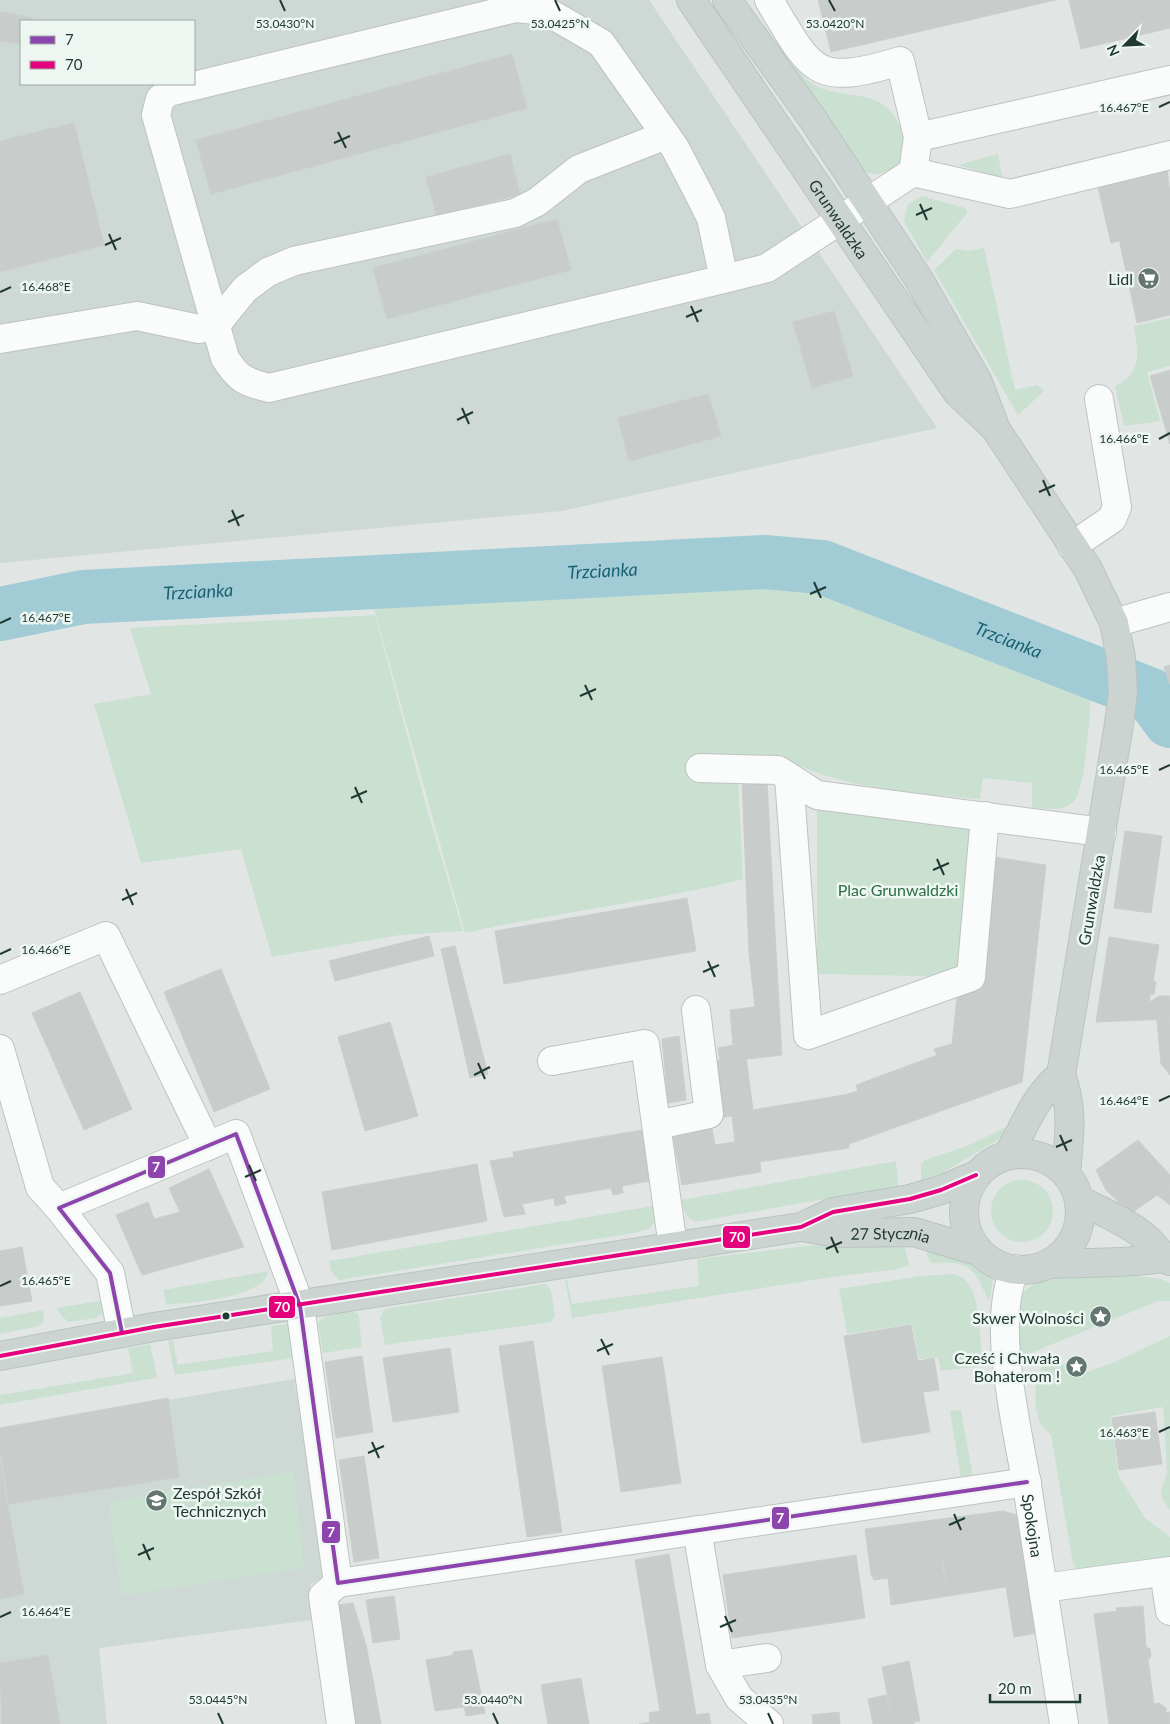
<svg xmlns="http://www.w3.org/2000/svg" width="1170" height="1724" viewBox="0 0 1170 1724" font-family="Lato,sans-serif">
<rect width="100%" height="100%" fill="#e1e6e4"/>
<path fill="#ced8d4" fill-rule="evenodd" d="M0,0h649l288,428 -375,83 -562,52zM21,21h173v63h-173z
M294,1379l33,195 -17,11 2,35 -213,28 8,76h-107v-296z"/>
<path fill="#cae0d1" d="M797,66c4,7 8,13 15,17 27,19 67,3 84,36 8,14 8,25 7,41 -12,11 -25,19 -41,10l-71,-100z
M998,154l4,22 -6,1 -38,-12z
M922,196l43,12 3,4 -41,50 -23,-41 4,-17z
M984,248l31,142 22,-5 7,6 -26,24 -84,-145 22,-21 12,2z
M1170,318v48l-23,6 13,49 -36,5 -9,-40c28,-13 23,-34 19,-60z
M764,565l59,5 268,105c1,20 -5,111 -16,125 -11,13 -28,8 -43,8v-25l-49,-5 -3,21c-65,-6 -134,-9 -192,-39l-50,15 5,104c-91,23 -186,33 -278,54l-97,-346z
M375,615l52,194 36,122 -63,4 -128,22 -31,-108 -100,14 -47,-159 57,-10 -21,-66z
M817,795l168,21 -14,161 -154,-3z
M1006,1127l5,2 -12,10 -60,36 -18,7v-18l4,-4 42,-14z
M896,1161l2,25 -203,36c-9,-5 -12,-11 -14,-22z
M991 1211a31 31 0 1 1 62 0a31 31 0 1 1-62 0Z
M653,1206l3,15 -7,8 -15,4 -295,47 -8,-9 -2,-10z
M833,1243h71l5,22 -11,4 -66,8 -260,41 -7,-38 2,-1 5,25 127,-18 -2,-27z
M926,1244l35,14 32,17 -3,26c-5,-6 -8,-15 -12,-22 -10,-19 -28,-16 -47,-16l-4,-8z
M268,1271c-3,28 -79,31 -102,34l-3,-15z
M1102,1271l59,8 9,4v18h-12l-137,56c-1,-17 -4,-35 -3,-51 4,-32 60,-33 84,-35z
M954,1274c3,2 9,3 11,6 17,16 14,63 18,86l-42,5 -3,-14 -19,2 -7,-35 -65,10 -8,-45 82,-13z
M545,1284l6,6 4,26 -4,6 -166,23 -5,-27 3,-7 6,-3z
M104,1300l-1,12 -7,6 -28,4 -8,-8 -3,-6z
M43,1310l1,11 -5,5 -39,8v-16z
M351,1311l7,3 1,4 3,29 -39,6 -5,-29c5,-11 22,-11 33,-13z
M287,1324l7,2 7,31 -126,18 -7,-34 5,-1 5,25 95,-14 -2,-25z
M1170,1336v174l-8,-12 -1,-7 6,-18 -4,-66 -52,9 7,59 27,43 25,19v21l-91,13 -6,-7 -22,-129c-3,-3 -8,-7 -10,-11 -9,-17 -7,-48 4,-62l5,-1 37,11 28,-10z
M150,1344l7,31 -2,3 -155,27v-10l133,-22 -5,-25z
M961,1410l12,67 -12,2 -11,-68z
M294,1471l10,97 -183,28 -12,-94z"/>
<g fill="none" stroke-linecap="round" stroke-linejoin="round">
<path stroke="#a1ccd5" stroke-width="54" id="s1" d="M0,614l83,-17 681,-35 58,5 329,128 19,26"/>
</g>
<path fill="#c8cdcb" stroke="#cacfcd" d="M818,0h238l-225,52z
M1069,0h101v28l-89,21z
M0,12l33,6 -1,3h-11v23l-21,-3z
M512,54l15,54 -316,86 -15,-54z
M74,123l30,122 -104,27v-131z
M510,154l10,40 -83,23 -11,-40z
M1167,169l3,24 -58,13 7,35 -8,2 -14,-60z
M1170,193v122l-33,8 -25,-117z
M557,219l14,51 -184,49 -14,-51z
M834,311l19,65 -41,12 -19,-66z
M1170,370v74l-20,-68z
M708,394l13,42 -92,25 -11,-43z
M1170,665v19l-6,-17z
M742,781h25l9,170 -27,2z
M1125,831l37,5 -11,77 -37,-5z
M994,857l52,8 -19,173 -53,-7z
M687,898l9,53 -192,33 -9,-53z
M429,936l5,20 -99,25 -6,-20z
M1109,937l50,8 -6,36 3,1 -2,12 -4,1v7l9,-6h11v23l-74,3z
M455,946l33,128 -18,4 -29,-129z
M776,951l6,104 -25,3 -2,-52 -6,-53z
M221,969l49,120 -56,23 -50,-120z
M958,988l21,2 -5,41 4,9 -41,15 -3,-6 18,-5z
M80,992l52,117 -48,21 -52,-117z
M755,1007l2,51 -11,1v-3l-26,5 -2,-13 15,-3 -3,-35z
M1170,1019v56l-9,-11 -4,-44z
M390,1022l28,94 -53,15 -27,-94z
M974,1031l53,7 -5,44 -173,62v4l-90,14 -7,-52 92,-15 14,-4 -2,-6 122,-45z
M679,1036l7,64 -18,3 -6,-64z
M746,1056l15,116 -79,13 -9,-49 39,-7 3,16 20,-3 -3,-26 -12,2 -8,-56z
M642,1130l8,51 -28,5 1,7 -10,2 -2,-7 -47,8 2,7 -11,3 -1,-8 -32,6 3,10 -21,3 -14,-56 24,-4 -1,-5z
M1138,1140l32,35v11l-37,26 -5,-1 -22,-21 -10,-20z
M477,1164l10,57 -155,29 -10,-58z
M209,1169l35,78 -102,28 -26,-60 32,-13 6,17 26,-7 -11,-24z
M1170,1186v19l-13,-10z
M22,1247l10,54 -32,5v-55z
M911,1325l7,36 16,-3 5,32 -16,2 7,40 -68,11 -18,-107z
M533,1341l29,191 -35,5 -28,-191z
M450,1348l9,64 -66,10 -10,-64z
M362,1356l11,76 -37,6 -11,-76z
M662,1357l19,126 -60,9 -19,-126z
M168,1398l11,79 -170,27 -9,-55v-21z
M1155,1412l7,52 -43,6 -7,-52z
M364,1456l15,102 -25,4 -15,-102z
M0,1462l6,34 -6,1z
M6,1496l18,98 -24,5v-102z
M1003,1511l14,4 20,118 -23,4 -13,-82 -58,3 -2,-39z
M941,1519l2,50 5,27 -57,9 -3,-27 -14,2 -3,-6 -6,-45z
M669,1554l27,161 13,-2 2,11h-72l11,-2 -1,-9 11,-2 -25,-151z
M856,1555l9,63 -133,20 -9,-63z
M1001,1555l5,32 -58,9 -5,-38z
M394,1596l6,43 -27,4 -7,-43z
M353,1603l13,42 8,40 -25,4 -12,-84z
M1143,1606l3,41 4,2 1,7 -3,4 6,44 5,-1 7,5v5l4,-1v12h-61l-15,-110 23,-3 -1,-3z
M472,1650l13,63 -19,3 -13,-64z
M48,1655l12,69h-58l-2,-61z
M454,1655l10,52 -29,4 -9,-51z
M909,1661l11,60 -6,1v2h-21l-11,-57z
M581,1678l8,46h-41l-7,-39z
M374,1685l7,39h-26l-6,-35z
M886,1695l7,29h-20l-5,-25z
M839,1712l1,12h-27l-1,-9z"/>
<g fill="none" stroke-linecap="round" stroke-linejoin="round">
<defs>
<g id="minor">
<path d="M769,0c43,72 45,87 131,61l18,76 -5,35"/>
<path d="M918,137l252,-57"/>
<path d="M724,279l-13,-61 -13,-26 -23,-44 -74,-105 -55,-32 -30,-3 -347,84 -9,7 -4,16 69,243c13,21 20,24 44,30l455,-109 43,-11 146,-96 97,22 160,-39"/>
<path d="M0,339l137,-23 62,13 16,-3 30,-37 23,-17 26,-11 221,-48 22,-11 42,-33 87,-34"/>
<path d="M1072,546l40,-27 5,-12 -18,-108"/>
<path d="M1114,623l56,-16"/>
<path d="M700,768l78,2 39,25 285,37"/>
<path d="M789,777l19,258 163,-58 14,-161"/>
<path d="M0,980l106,-44 102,210"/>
<path d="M0,1049l40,138 19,21"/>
<path d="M552,1061l93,-17 28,203"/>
<path d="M657,1125l52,-11 -13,-104"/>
<path id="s2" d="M1015,1269c-26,56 5,168 14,229 12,75 23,151 35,226"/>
<path d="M122,1333l-12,-60 -51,-65 177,-74 64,172 38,277"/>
<path d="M697,1530l23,135 19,33 30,26"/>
<path d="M1164,1572l6,39"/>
<path d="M338,1583l689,-101"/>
<path d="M338,1583l-15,13 18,128"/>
<path d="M1043,1588l127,-17"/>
<path d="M720,1665l47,-7"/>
</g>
<g id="major">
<path id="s3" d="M691,0l266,392 38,36 93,141 26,54 7,35 2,34 -4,32 -58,351c13,35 8,63 5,99"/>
<path d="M727,0l85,118 106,160 60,104 16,42"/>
<circle cx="1022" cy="1212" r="58"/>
<path d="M1008,1155c16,-27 27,-60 53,-80"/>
<path d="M1079,1200c22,11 46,21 66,37 9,7 14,19 25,24"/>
<path id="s4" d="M801,1227l36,6 77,-1 64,19"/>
<path d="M1049,1264c38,-2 77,0 114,-6"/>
<path d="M0,1356l154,-29 647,-100 32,-15 77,-13 31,-9 35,-15"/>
</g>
</defs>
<use href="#minor" stroke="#bec3c1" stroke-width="30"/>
<use href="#major" stroke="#bbc3c1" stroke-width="30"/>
<use href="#minor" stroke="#fafbfb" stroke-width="28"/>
<use href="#major" stroke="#ccd4d2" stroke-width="28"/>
<defs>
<path id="bus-1" d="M122,1333l-12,-60 -51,-65 177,-74 64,172 38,277 689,-101"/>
<path id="bus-2" d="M0,1356l154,-29 647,-100 32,-15 77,-13 31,-9 35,-15"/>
</defs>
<use href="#bus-1" stroke="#eef6f2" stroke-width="8"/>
<use href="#bus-2" stroke="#eef6f2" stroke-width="8"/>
<use href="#bus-1" stroke="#8e44ad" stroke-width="4"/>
<use href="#bus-2" stroke="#e5007d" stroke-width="4"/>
</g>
<path fill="none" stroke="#203933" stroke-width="2" d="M280,0l5,11M555,0l5,11M829,0l6,11M1159,107l11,-5M338,132l8,16M334,143l16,-7M920,204l7,16M916,215l16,-7M109,234l7,16M105,245l16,-7M0,292l11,-5M691,306l7,16M686,317l16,-7M462,408l7,16M457,420l16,-8M1159,439l11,-6M1043,480l7,16M1039,492l16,-7M232,510l7,16M228,522l16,-7M814,582l7,16M810,594l16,-7M0,623l11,-5M585,685l7,15M580,696l16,-7M1159,770l11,-5M355,787l7,16M351,798l16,-7M937,859l7,16M933,870l16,-7M126,889l7,16M122,900l15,-7M0,954l11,-5M708,961l7,16M703,972l16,-7M478,1063l7,16M474,1075l16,-8M1159,1101l11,-5M1060,1135l7,16M1056,1147l16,-7M249,1165l7,16M245,1177l16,-7M831,1237l7,16M826,1249l16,-7M0,1286l11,-5M601,1339l8,16M597,1351l16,-7M1159,1432l11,-5M372,1442l7,16M368,1453l16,-7M954,1514l7,16M949,1525l16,-7M143,1544l7,16M138,1555l16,-7M725,1616l7,16M0,1617l11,-5M720,1627l16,-7M218,1713l5,11M493,1713l5,11M768,1713l5,11"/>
<defs>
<symbol id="supermarket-disc" viewBox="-11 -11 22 22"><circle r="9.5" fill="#647671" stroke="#eef6f2"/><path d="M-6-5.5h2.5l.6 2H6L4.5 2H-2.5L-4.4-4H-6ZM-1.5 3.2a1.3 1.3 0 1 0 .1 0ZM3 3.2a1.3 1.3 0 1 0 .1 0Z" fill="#fff"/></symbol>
<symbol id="sight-disc" viewBox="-11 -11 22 22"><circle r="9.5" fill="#647671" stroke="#eef6f2"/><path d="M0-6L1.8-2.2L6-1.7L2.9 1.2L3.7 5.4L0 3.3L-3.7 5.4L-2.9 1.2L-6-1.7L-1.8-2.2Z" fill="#fff"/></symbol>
<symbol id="school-disc" viewBox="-11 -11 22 22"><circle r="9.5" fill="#647671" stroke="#eef6f2"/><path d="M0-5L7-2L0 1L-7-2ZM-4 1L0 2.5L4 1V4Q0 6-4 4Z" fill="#fff"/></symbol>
</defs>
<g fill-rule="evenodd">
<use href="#supermarket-disc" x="1136" y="266" width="25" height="25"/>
<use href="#sight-disc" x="1088" y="1304" width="25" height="25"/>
<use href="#sight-disc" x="1064" y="1354" width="25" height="25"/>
<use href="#school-disc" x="144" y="1488" width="25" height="25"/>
</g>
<circle fill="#203933" stroke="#eef6f2" stroke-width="2" cx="226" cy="1316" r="4.5"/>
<g text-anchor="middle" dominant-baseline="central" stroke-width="5" stroke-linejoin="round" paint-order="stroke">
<g font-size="16" fill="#203933" stroke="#eef6f2">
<text stroke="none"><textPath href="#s3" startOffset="264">Grunwaldzka</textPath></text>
<text transform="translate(1091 900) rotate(-80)">Grunwaldzka</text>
<text stroke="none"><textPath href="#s4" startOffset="90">27 Stycznia</textPath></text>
<text stroke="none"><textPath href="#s2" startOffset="260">Spokojna</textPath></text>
</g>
<g font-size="16" fill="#203933" stroke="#eef6f2" text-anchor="end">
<text x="1133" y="278">Lidl</text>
<text x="1084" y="1317">Skwer Wolności</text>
<text x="1060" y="1357">Cześć i Chwała<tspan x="1060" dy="18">Bohaterom !</tspan></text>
<text x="173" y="1492" text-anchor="start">Zespół Szkół<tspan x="173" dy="18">Technicznych</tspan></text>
</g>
<g font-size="16" fill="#2b6e47" stroke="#eef6f2">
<text x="898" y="889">Plac Grunwaldzki</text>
</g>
<g font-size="18" font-style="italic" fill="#1b6173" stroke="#eef6f2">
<text stroke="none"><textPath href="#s1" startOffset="605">Trzcianka</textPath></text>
<text stroke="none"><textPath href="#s1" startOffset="200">Trzcianka</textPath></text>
<text stroke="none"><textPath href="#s1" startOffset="1025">Trzcianka</textPath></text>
</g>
</g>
<g font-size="12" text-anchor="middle" fill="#203933" stroke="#eef6f2" stroke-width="5" stroke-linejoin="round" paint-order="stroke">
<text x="560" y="28">53.0425°N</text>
<text x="835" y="28">53.0420°N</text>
<text x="285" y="28">53.0430°N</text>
<text x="1124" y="112">16.467°E</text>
<text x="46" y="291">16.468°E</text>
<text x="1124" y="443">16.466°E</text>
<text x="46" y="622">16.467°E</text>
<text x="1124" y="774">16.465°E</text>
<text x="46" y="954">16.466°E</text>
<text x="1124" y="1105">16.464°E</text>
<text x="46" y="1285">16.465°E</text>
<text x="1124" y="1437">16.463°E</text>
<text x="46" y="1616">16.464°E</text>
<text x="218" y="1704">53.0445°N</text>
<text x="493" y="1704">53.0440°N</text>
<text x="768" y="1704">53.0435°N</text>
</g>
<g stroke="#eef6f2" stroke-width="2">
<rect x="147" y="1155" width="19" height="24" rx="5" fill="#8e44ad"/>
<rect x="722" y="1225" width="29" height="24" rx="5" fill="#e5007d"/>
<rect x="268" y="1295" width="28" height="24" rx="5" fill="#e5007d"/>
<rect x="771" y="1506" width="19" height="24" rx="5" fill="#8e44ad"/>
<rect x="321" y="1520" width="20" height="24" rx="5" fill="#8e44ad"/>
</g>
<g font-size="14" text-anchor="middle" font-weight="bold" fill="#fff">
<text x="156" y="1172">7</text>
<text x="737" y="1242">70</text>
<text x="282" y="1312">70</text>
<text x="780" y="1523">7</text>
<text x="331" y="1537">7</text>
</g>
<rect x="20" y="20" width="175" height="65" fill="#eef6f2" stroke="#9caaa6"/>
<rect x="30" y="36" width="25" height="8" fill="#8e44ad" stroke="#9caaa6"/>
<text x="65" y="45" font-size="15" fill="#203933">7</text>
<rect x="30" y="61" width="25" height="8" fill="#e5007d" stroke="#9caaa6"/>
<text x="65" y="70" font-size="15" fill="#203933">70</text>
<g transform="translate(1125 45) rotate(246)" stroke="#eef6f2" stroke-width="4" paint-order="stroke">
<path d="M0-4L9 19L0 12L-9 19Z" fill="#203933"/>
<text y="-8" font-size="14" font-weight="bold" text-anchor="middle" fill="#203933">N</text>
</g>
<path d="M990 1694v8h90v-8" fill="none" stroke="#203933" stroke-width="2.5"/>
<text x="998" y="1694" font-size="15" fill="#203933" stroke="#eef6f2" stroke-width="4" paint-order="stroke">20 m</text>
</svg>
